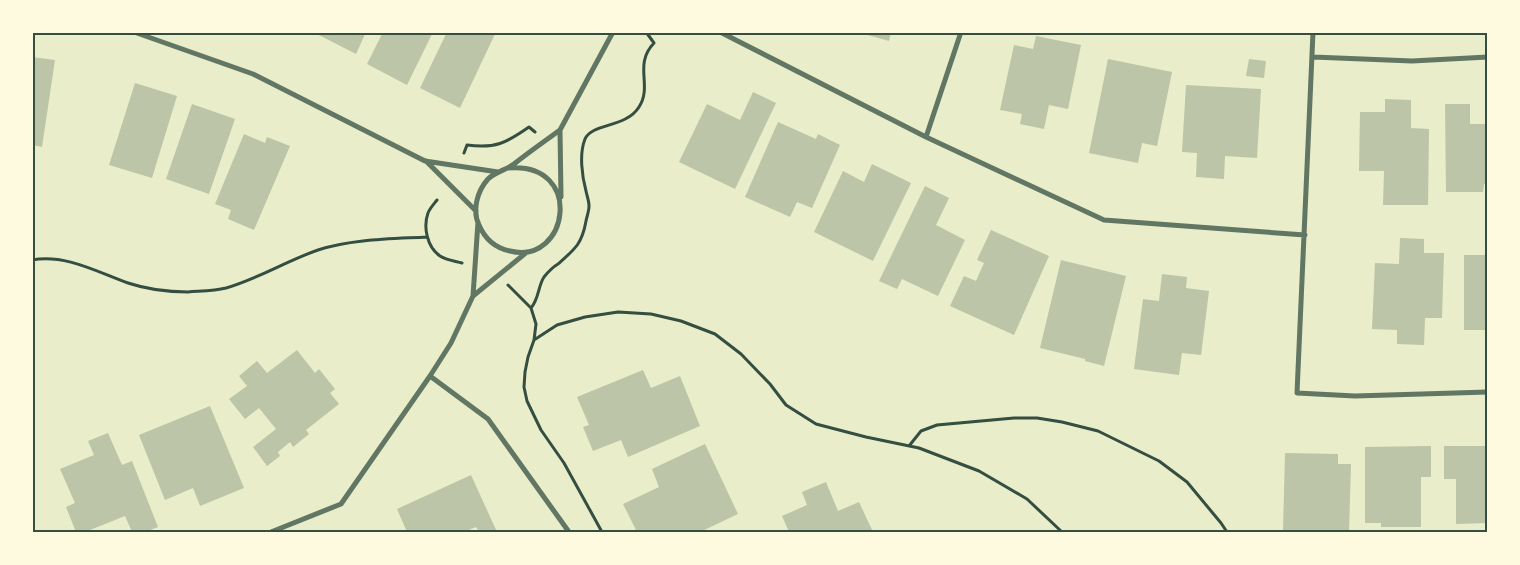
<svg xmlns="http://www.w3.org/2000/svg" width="1520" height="565" viewBox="0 0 1520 565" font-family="Karla,sans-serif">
<rect width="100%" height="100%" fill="#e9edc9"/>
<path fill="#bcc5a7" d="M313,32h53l-10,22z
M383,32h50l-26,53 -40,-21z
M447,32h49l-36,76 -40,-20z
M857,32h34l-2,9z
M1036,36l45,9 -13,64 -19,-4 -5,24 -24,-5 2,-10 -22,-4 14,-65 19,4z
M32,57l23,3 -13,87 -10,-2z
M1108,59l64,13 -15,74 -15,-3 -4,20 -49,-10z
M1249,59l17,2 -2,17 -18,-2z
M135,83l42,13 -25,82 -43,-13z
M1186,85l75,4 -4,69 -32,-2 -1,23 -28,-2 1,-24 -15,-1z
M753,92l23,11 -41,86 -56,-27 28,-58 33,16z
M1385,99l26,1v28l18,1 -1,76h-45l1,-34h-25l1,-59h25z
M192,104l43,15 -26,75 -43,-15z
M1445,104h25v20h18v60h-4l-1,8h-37z
M778,122l38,17 2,-5 22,11 -28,63 -15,-6 -7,15 -45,-20z
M244,134l21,9 2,-6 23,9 -36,84 -26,-11 3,-9 -16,-6z
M872,164l39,19 -38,78 -59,-29 29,-61 21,11z
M925,186l24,12 -13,27 29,15 -27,56 -36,-17 -5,10 -18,-8z
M991,230l58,26 -35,79 -64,-29 14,-30 12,5 8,-18 -7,-3z
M1400,238l24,1v14h20l-2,65h-17l-1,27 -27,-1v-14l-25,-1 3,-66 24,1z
M1464,255h24v75h-24z
M1061,260l65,16 -22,90 -19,-5v-2l-45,-11z
M1162,274l25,3 -1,11 23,3 -8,64 -19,-2 -3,22 -45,-6 9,-70 16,2z
M297,350l18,23 4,-4 16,20 -5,4 9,11 -33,26 3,4 -16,13 -3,-5 -12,10 2,4 -13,10 -14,-19 23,-18 -17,-21 -14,11 -16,-20 18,-13 -8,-10 18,-15 10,12z
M643,370l8,18 29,-12 20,50 -72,31 -7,-17 -28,11 -10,-24 6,-2 -12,-28z
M210,406l34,82 -44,18 -7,-18 -28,12 -26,-65z
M108,433l14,32 10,-4 26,66 -13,5h-13l-7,-16 -40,16h-9l-10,-25 9,-4 -15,-34 34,-14 -6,-14z
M705,444l33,70 -38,18h-63l-14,-28 36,-17 -7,-18z
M1431,446v31h-10v50h-40v-4h-16v-76z
M1444,446h44v77l-32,1v-45h-12z
M1285,453l53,1v10h13l-2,68h-66z
M471,475l26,57h-18l-3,-5 -12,5h-57l-10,-23z
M826,482l12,29 21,-9 14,30h-84l-7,-16 25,-11 -5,-13z"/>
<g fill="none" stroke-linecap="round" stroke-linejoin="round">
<path stroke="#344e41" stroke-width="3" d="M464,153l3,-8c28,4 39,-2 62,-18l6,5
M437,200c-3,4 -7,8 -9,13 -5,14 -1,34 12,43 6,4 15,5 22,7
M32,260c34,-6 65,12 96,23 18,6 41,9 60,9 12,-1 26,-1 38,-4 32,-9 60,-27 92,-38 34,-11 73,-11 109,-13
M508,285l23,23c8,-9 7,-22 13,-31 4,-5 9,-10 14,-13 17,-15 24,-20 28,-43 1,-5 3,-10 3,-15 0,-5 -2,-10 -3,-15 -4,-15 -7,-37 -1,-52 7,-16 41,-11 54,-32 14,-22 -6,-42 15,-64l-8,-11
M531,308l5,16 -2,16 -6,17 -3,15 -1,15 3,14 14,29 23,33 38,69
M534,340l23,-15 28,-8 33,-5 33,2 30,7 34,13 26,20 29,30 16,21 30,19 50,13 53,11 60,23 48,28 35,33
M909,446l12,-15 16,-6 77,-7h23l25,4 36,9 61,30 28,21 34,41 6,9"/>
<path stroke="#617663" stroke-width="5" d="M134,32l119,42 172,87 73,11
M720,32l206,105 178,83 201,15
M1313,32l-16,361 58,3 133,-4
M1313,57l99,4 76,-4
M926,137l35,-105
M426,161l50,50
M508,168c77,-7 61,98 2,83 -15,-3 -25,-12 -31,-26 -7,-14 -2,-34 9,-46 7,-7 18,-9 26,-15 15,-12 31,-23 46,-34
M561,197l-1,-67 53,-98
M473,296l54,-44
M430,376l58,43 81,113
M271,532l70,-28 89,-128 21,-33 22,-47 5,-74"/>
</g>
<rect width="1520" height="565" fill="none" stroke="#fefae0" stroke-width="68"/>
<rect x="34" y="34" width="1452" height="497" fill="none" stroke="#344e41" stroke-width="2"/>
</svg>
